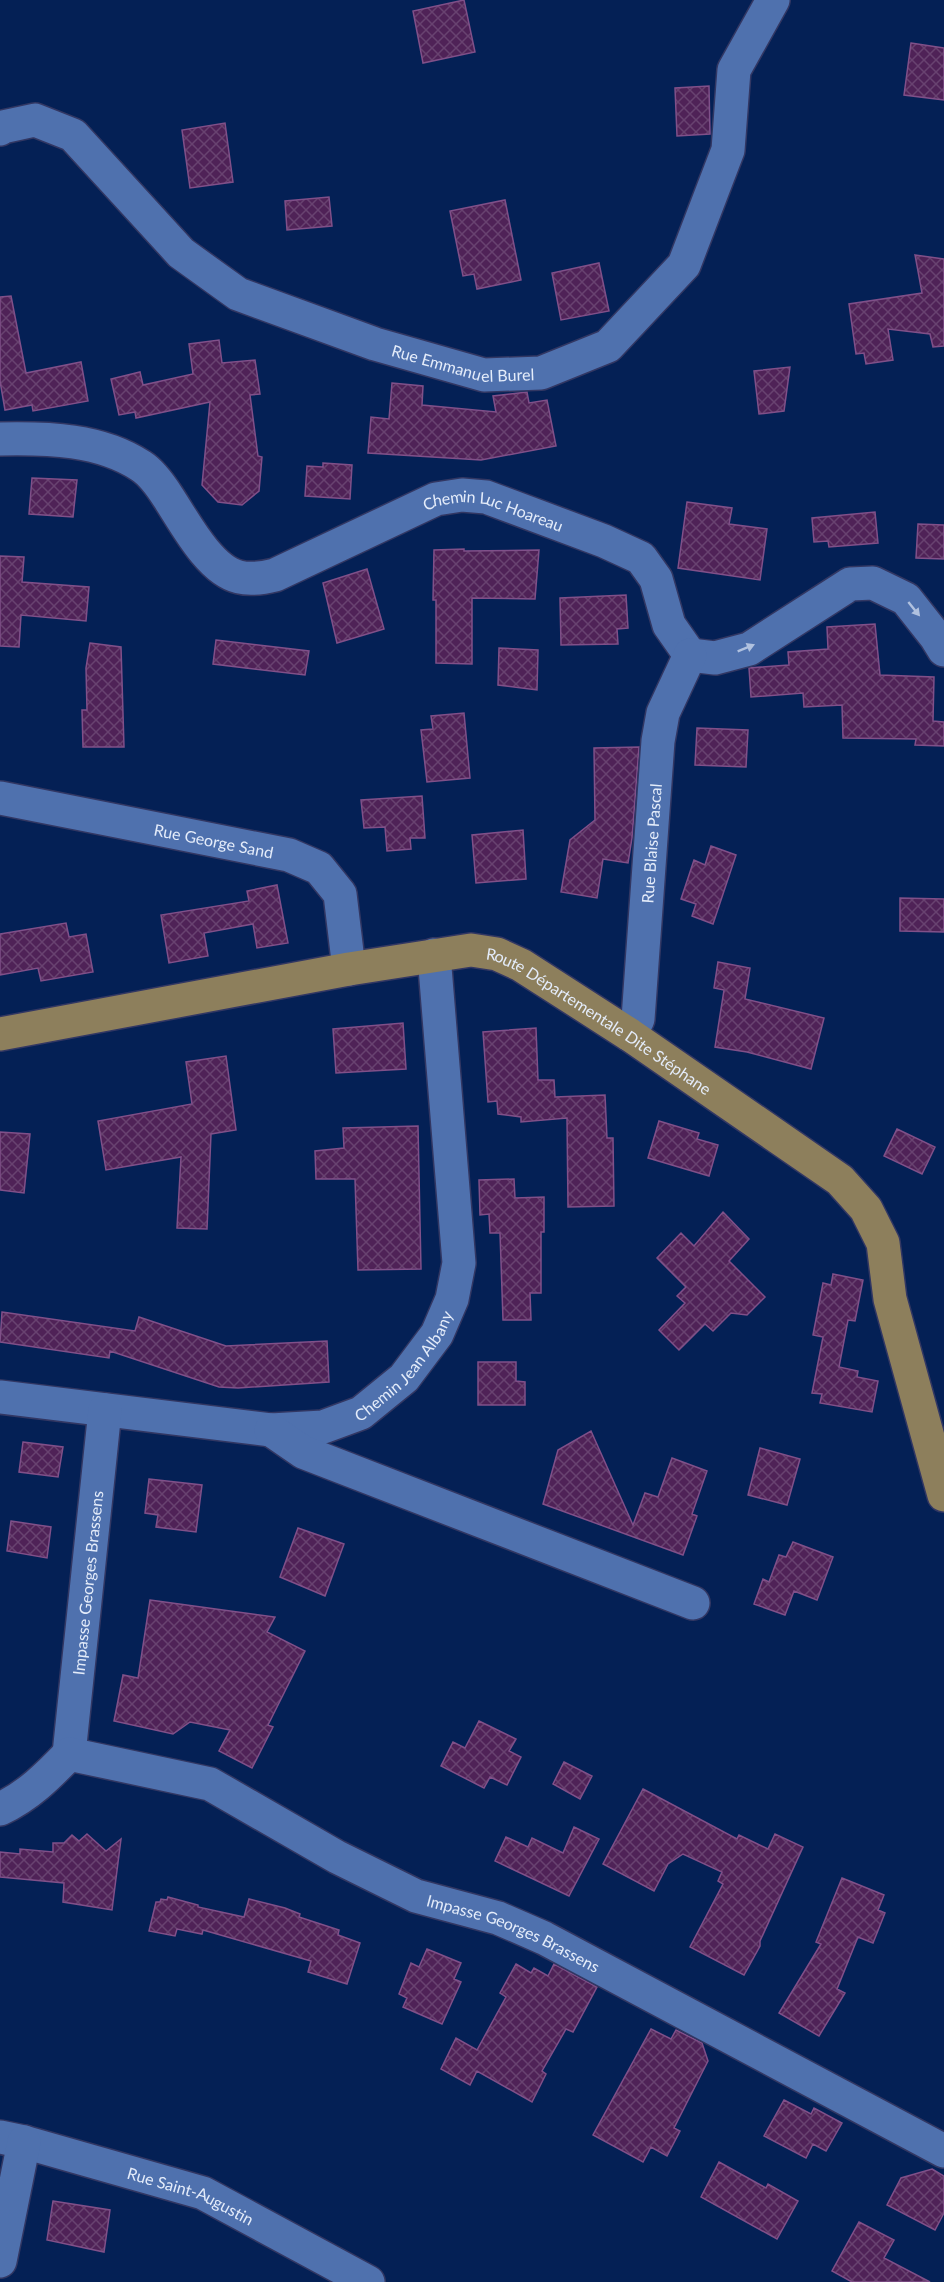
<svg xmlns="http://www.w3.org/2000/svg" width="944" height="2282" viewBox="0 0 944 2282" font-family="Lato,sans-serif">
<defs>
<pattern id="building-cross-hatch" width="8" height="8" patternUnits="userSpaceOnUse" patternTransform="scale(1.5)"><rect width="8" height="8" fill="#4f2257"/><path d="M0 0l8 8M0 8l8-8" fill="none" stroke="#684270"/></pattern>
</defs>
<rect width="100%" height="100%" fill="#042055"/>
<path fill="url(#building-cross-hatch)" stroke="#805089" stroke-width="1.5" d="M464,0l11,52 -52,11 -10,-52z
M911,43l33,5v52l-40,-5z
M709,86l1,48 -33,2 -2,-48z
M225,123l8,59 -43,6 -8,-58z
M329,197l3,29 -45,4 -2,-29z
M505,200l16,80 -44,9 -3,-15 -11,2 -13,-65z
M915,255l29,4v87l-11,1 -3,-13 -42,-5 5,31 -27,4 -2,-11 -8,1 -7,-50 73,-11z
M599,263l10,48 -48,9 -9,-47z
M11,296l15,77 55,-11 7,39 -55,10 -1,-6 -27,5 -5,-29v-84z
M219,340l3,23 33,-3 5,34 -10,1 8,61 4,1 -3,34 -17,14 -24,-3 -16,-17 8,-83 -74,16 -1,-6 -16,3 -8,-36 29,-7 3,13 50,-11 -4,-30z
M790,367l-6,44 -25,3 -5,-43z
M392,383l31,3 -1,19 74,7 -3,-16 34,-4 2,11 18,-3 9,46 -75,14 -113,-7 3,-36 18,2z
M323,463l29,2 -2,34 -45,-3 2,-30 16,1z
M32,478l45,2 -4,37 -44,-3z
M687,502l45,6 -3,16 38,5 -7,51 -82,-12z
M875,512l3,31 -49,4 -1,-6 -14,1 -2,-24z
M918,524l26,1v34l-28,-1z
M464,549v2l75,-1 -4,49 -63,-1v66l-36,-1v-63h-3l1,-50z
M0,556l24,1 -2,25 67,5 -3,34 -65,-6 -2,32 -19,-1z
M367,569l17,60 -47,14 -14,-60z
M626,595l2,33 -11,1 1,15 -57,1 -1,-47z
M875,624l5,51 54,2 -1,44 11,1v24l-29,-1 1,-6 -73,-1 -1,-33 -38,2 -1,-14 -52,4 -2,-29 40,-3 -1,-13 40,-3 -1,-22z
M216,640l93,11 -4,24 -92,-11z
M90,643l31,4 3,100h-41l-1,-37h5l-1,-42z
M499,648l39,2 -1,40 -39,-5z
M464,713l6,65 -43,4 -6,-52 12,-1 -2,-13z
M697,728l51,2 -2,37 -51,-2z
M639,747l-7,91 -4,25 -25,-4 -6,39 -36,-6 9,-52 25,-20 -1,-72z
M422,796l3,42h-15l1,11 -24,2 -2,-24 -21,1 -3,-28z
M523,830l3,49 -50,4 -4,-48z
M711,846l25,9 -23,69 -21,-8 4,-12 -15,-5 13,-39 11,5z
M277,885l11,58 -31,5 -4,-24 -49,9 4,23 -39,7 -8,-48 88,-14 -2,-10z
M900,898l44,1v33l-44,-1z
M66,923l3,14 17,-3 7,38 -52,9 -3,-13 -38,7v-41z
M718,962l32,6 -5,31 79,19 -13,51 -64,-17 -32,-5 9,-57 -10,-2z
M403,1023l3,46 -70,4 -3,-44z
M536,1028l2,52h16l1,17 50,-2 2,43h6l1,68 -46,1 -1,-89 -46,4v-5l-23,-3 -1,-13 -9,1 -5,-70z
M226,1056l10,74 -25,4 -4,95 -30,-1 4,-71 -75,13 -8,-49 94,-17 -6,-42z
M659,1121l40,12 -2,6 21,6 -9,31 -61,-18z
M418,1126l3,143 -63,1 -3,-91h-39l-1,-28 29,-3 -1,-20z
M897,1129l38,18 -13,27 -38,-18z
M0,1132l30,2 -6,59 -24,-3z
M514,1179l1,19 29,-1v35h-3v61h-11l1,27h-28l-3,-87h-10l-1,-19 -9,1 -1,-35z
M723,1212l26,27 -20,22 36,36 -18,18 -16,-2 -18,18 -8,-7 -26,26 -20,-20 26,-27 -8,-7 9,-9 -29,-29 24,-25 13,13z
M833,1274l30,6 -8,41 -7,-1 -9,47 19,4 -1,6 21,4 -6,31 -52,-9 2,-9 -10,-1 11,-56 -10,-2 10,-52 8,2z
M2,1312l133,19 4,-14 87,29 101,-5 2,41 -91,6 -19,-1 -109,-36 -1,7 -109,-16z
M478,1362h38v19l9,1v23h-47z
M591,1431l42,94 12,-32 13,4 14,-39 35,13 -15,43 5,2 -14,39 -140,-51 15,-54z
M23,1442l40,5 -5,30 -39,-5z
M760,1448l40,11 -13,46 -39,-10z
M149,1479l53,6 -6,47 -40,-5 2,-12 -13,-2z
M11,1521l40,6 -4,31 -40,-7z
M298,1528l46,16 -19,52 -45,-19z
M793,1542l40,15 -16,43 -23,-9 -9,24 -31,-11 9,-25 6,3 10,-27 7,2z
M150,1600l125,17 -8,15 38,19 -37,74 5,2 -21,41 -33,-17 11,-21 -40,-8 -17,12 -59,-13 9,-46 15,3z
M479,1721l37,18 -7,12 12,6 -14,28 -17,-8 -6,11 -43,-22 12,-24 12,6z
M564,1762l28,14 -12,23 -27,-15z
M643,1789l94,50 2,-4 29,14 7,-15 28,13 -43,94v5l-16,29 -54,-28 33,-63 -5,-3 4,-9 -39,-18 -15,10 -14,27 -51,-27z
M574,1827l25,12 -30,57 -74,-35 11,-24 22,10 4,-9 31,15z
M87,1834l19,17 15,-12 -9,71 -49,-8 1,-19 -64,-6v-25l20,2v-5l33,3v-9h11l8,-8 7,6z
M842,1878l42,17 -6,15 7,3 -12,30 -15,-6 -21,52 8,4 -26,43 -40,-23 42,-69 -5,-2z
M168,1897l30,8v2l46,10 5,-18 36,9 15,6 -1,3 40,13 -1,5 22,8 -13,41 -39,-12 3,-11 -108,-31 -1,4 -25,-5 -2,7 -26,-5 7,-29h4l1,-3 6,1z
M427,1949l34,14 -7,16 7,3 -19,42 -39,-17 4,-9 -8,-4 12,-31 8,4z
M516,1964l15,9 3,-5 14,8 6,-12 43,23 -24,45 -7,-3 -24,42 4,3 -14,28 -55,-31 -7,14 -29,-16 15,-31 21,12 29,-53 -6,-4z
M651,2029l20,10 5,-9 26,13 6,18 -34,67 6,3 -13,25 -16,-9 -8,15 -50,-27z
M784,2100l27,14 3,-6 28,15 -16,28 -13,-7 -7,14 -42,-22z
M719,2162l47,26 2,-4 30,17 -21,38 -76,-42z
M932,2169l12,7v37l-9,17 -48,-25 14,-27z
M53,2201l57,9 -6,42 -57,-12z
M859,2222l35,18 -10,18 46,24h-78l-20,-11z"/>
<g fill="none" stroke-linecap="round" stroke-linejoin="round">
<defs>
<g id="minor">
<path id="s1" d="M0,129l3,-2 32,-7 38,15 108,118 57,41 137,50 109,31 57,-2 67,-27 76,-81 44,-115 6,-80 39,-70"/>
<path id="s2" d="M0,439c48,-1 100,0 141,27 11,7 20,20 27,31 16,24 41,73 71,80 12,3 24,1 36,-2l161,-76 26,-4 24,2 118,44 37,17 15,21 13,46 21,30"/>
<path d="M690,655l25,3 34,-9 101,-65 23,-1 33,16 30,38 8,13"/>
<path id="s3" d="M0,798l289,57 30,13 21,26 9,75"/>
<path id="s4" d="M630,1035l8,-16 20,-278 5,-28 27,-58"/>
<path id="s5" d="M0,1397l271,33 52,-3 38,-14 43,-35 33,-44 15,-35 7,-36 -25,-308"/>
<path d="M271,1430l32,22 390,151"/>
<path id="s6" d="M69,1754l36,-344"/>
<path id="s7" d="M0,1809c28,-13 48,-33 69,-55l141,30 127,73 79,39 82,22 46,20 400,213"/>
<path id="s8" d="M0,2137l24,5 179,51 165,89"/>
<path d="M0,2261l24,-119"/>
</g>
<g id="major">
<path id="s9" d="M0,1034l349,-65 122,-19 26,4 24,11 109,70 210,145 26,29 17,34 7,56 54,196"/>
</g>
</defs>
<use href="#minor" stroke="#323763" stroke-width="36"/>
<use href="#major" stroke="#323763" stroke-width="36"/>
<use href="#minor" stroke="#4f71ae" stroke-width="33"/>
<use href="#major" stroke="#8d7f5c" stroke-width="33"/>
</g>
<defs><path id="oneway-solid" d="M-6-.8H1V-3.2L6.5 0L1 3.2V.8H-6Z" transform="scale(1.5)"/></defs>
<g fill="#b0c1df">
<use href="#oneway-solid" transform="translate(914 609) rotate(51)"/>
<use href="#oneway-solid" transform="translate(746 648) rotate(-22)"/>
</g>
<g text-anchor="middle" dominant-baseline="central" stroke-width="6" stroke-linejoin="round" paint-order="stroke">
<g font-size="16" fill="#e4ecfa" stroke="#042055">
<text stroke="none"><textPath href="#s1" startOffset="544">Rue Emmanuel Burel</textPath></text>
<text stroke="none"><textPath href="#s2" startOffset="570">Chemin Luc Hoareau</textPath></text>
<text stroke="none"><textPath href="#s3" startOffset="218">Rue George Sand</textPath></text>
<text stroke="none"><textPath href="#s4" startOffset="194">Rue Blaise Pascal</textPath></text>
<text stroke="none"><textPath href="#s9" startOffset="626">Route Départementale Dite Stéphane</textPath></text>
<text stroke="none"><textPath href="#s5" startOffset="430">Chemin Jean Albany</textPath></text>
<text stroke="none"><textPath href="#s6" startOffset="172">Impasse Georges Brassens</textPath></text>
<text stroke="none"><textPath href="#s7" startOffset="572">Impasse Georges Brassens</textPath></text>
<text stroke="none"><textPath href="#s8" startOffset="200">Rue Saint-Augustin</textPath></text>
</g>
</g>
</svg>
